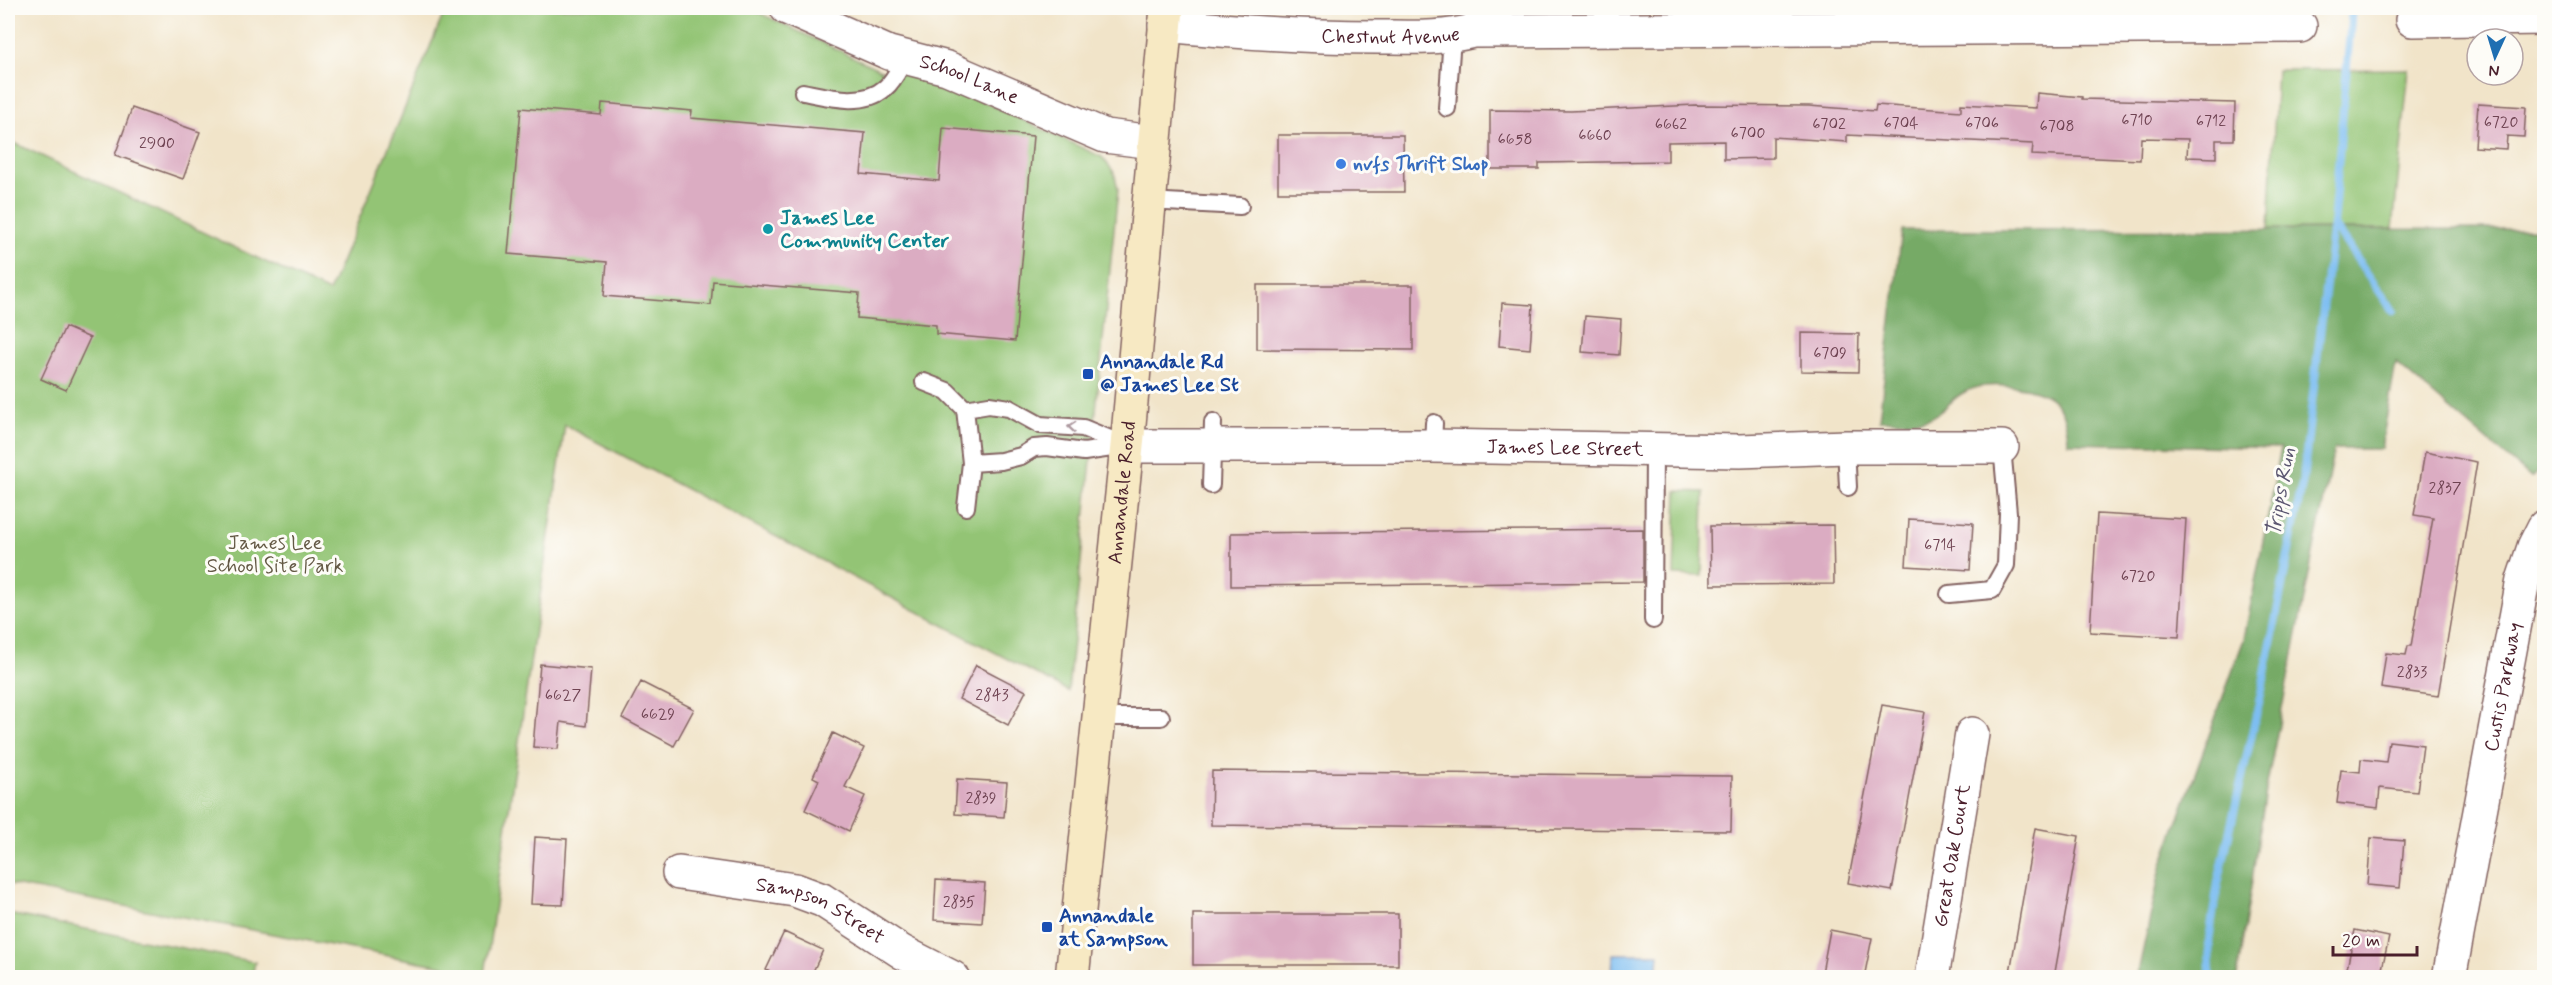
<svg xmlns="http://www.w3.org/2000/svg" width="2552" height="985" viewBox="0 0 2552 985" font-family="Mynerve,sans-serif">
<rect width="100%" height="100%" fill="#fdfcf7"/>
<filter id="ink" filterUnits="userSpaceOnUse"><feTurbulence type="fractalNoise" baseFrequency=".0167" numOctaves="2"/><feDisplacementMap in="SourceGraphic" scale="12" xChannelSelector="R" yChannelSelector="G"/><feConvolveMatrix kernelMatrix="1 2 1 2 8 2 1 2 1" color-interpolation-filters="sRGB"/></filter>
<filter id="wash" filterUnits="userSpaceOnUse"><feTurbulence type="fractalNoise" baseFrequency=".008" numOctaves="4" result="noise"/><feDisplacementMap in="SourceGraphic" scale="24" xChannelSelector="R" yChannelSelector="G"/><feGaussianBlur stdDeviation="1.35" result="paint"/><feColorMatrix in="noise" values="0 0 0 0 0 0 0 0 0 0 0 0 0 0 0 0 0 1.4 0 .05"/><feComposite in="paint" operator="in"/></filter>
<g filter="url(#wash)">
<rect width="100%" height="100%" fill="#f1e4c9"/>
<path fill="#93c474" stroke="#6e7250" stroke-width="1.5" d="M446,8h303l140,66 21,-2 21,5 171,80 12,15 4,17 -50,502 -503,-266 -80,549 -477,-90v-744l321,152z
M2409,69l-16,160h-124l8,-159z
M1677,491l27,1 -2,84 -28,-1z
M8,914l27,5 220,43 -3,15h-244z"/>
<path fill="#76aa66" stroke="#606448" stroke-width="1.5" d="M2544,229v237l-13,12 -135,-115 -15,86h-47l-67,335 -30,193h-100l24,-110 83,-228 37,-191 -213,-5c-1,-42 -20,-54 -60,-57 -17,-1 -31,-1 -45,7 -12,6 -20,20 -33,25 -15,5 -35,2 -51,2l23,-190z"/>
<path fill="#7dbef2" stroke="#646e8e" stroke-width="1.5" d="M1613,954h46l-2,23h-45z"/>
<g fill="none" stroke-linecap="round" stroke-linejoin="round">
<path stroke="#7dbef2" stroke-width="8" d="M2333,224l60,87
M2210,978l-1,-38 9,-57 44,-194 41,-210 30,-255 19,-216"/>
</g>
<g id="blocks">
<path fill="#dbacc2" d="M2037,93l45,4v2l153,4 -1,37h-18v18l-29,-1 1,-18 -47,-1 -1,22 -108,-5 1,-11 -186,-9v7l-74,-5v21l-49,1v-18l-56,1v19l-129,2v6h-49v-59l81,1 124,-6 114,1 66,5 1,-6 85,6v-7l75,4z
M602,103l90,8 -1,7 174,15 -4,41 78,7 4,-53 90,8 -18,205 -79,-7v-9l-79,-7 2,-25 -146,-12 -2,24 -107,-9 3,-34 -99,-8 13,-146 80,7z
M2478,104l48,3 -2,30 -17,-1 -1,13 -31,-2z
M132,108l68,24 -17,47 -68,-24z
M1278,135h125l1,57h-126z
M1257,285h156v65l-156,-1z
M1502,303l31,2 -3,44 -31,-3z
M1585,316l36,3 -2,36 -37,-3z
M65,327l25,11 -24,52 -25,-11z
M1801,333l58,1 -1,38 -57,-1z
M2425,452l52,10 -39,234 -57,-8 5,-35 20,2 2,-9h3l22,-128 -19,-3z
M2097,514l89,5 -7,118 -89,-5z
M1909,519l64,4 -3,47 -64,-4z
M1833,525l1,59 -123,1 -1,-59z
M1643,529v53l-412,4v-53z
M540,664l51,5 -5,57 -25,-4 -3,27 -25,-2z
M976,665l50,26 -18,34 -49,-26z
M641,682l53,27 -20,37 -52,-28z
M1882,705l43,7 -33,179 -44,-8z
M833,733l31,15 -19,39 20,9 -16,35 -44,-21 14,-30 -6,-3z
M2389,741l34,4 -6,47 -37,-4 -2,20 -41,-5 4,-33 19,2 1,-13 25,3z
M1212,771l520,5 -1,55 -520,-6z
M957,779l50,3 -3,35 -49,-3z
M2035,828l44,8 -25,142h-45z
M535,837l32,2 -4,66 -32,-1z
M2371,838l33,3 -4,47 -33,-3z
M936,880l49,3 -3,40 -48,-3z
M1193,914h205v51h-205z
M1830,930l42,8 -8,40h-43z
M2355,930l34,7 -9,41h-35z
M784,932l39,18 -13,28h-27l-17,-8z"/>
</g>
</g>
<g filter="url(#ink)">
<use href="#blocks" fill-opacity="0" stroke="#846462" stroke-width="1.5"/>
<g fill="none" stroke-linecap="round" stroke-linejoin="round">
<defs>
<path id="lane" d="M803,92c25,5 61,15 82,-4 9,-7 15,-21 21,-31
M1447,108l5,-71
M1148,201l92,5
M924,382l23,9 18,18 6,54 -5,44
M965,409l24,-4 20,3 31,17 43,3 44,18
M1433,446l1,-23
M1846,447l2,40
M971,463l30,-2 20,-5 13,-8 13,-1 37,5 42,-6
M1211,485l2,-63
M1949,594l43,-4 14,-25 2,-52 -6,-66
M1653,620l1,-170
M1099,717h62"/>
<g id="street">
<path id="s1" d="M787,8l102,45 58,15 158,68 49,6"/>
<path d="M2412,20l132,-2"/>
<path id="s2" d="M1165,25c71,7 141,12 212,12 32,0 65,2 96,-6l827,-5"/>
<path id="s3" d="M1127,446h306l307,5 106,-4h156"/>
<path id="s4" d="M679,873l116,17 27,10 80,52 51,26"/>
<path id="s5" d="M1932,978l40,-244"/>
<path id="s6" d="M2449,978l74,-398 11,-33 10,-20"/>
</g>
<g id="secondary">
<path id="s7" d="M1072,978l55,-532 40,-438"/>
</g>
</defs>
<use href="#lane" stroke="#846462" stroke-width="20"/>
<use href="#street" stroke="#846462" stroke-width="36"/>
<use href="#secondary" stroke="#846462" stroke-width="36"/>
<use href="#lane" stroke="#fff" stroke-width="16"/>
<use href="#street" stroke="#fff" stroke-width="33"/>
<use href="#secondary" stroke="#f7e9c3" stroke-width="33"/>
</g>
<defs><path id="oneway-chevron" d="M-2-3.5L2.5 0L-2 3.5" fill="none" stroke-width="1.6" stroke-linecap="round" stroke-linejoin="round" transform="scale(1.5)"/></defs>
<use stroke="#ae9aa0" href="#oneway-chevron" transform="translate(1072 427) rotate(-175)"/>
</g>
<circle fill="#3f7fe0" stroke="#fdfcf7" stroke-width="2" cx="1341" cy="164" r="6"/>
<circle fill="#0f9aa8" stroke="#fdfcf7" stroke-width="2" cx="768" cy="229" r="6"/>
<g fill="#1a4fb4" stroke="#fdfcf7" stroke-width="2">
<rect x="1082" y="368" width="12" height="12" rx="3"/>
<rect x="1041" y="921" width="12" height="12" rx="3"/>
</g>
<g text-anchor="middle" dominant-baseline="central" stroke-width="6" stroke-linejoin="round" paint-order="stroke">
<g font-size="16" fill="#6e4251">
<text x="2137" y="120">6710</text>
<text x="2211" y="121">6712</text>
<text x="2501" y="122">6720</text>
<text x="1901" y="123">6704</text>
<text x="1982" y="123">6706</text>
<text x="1671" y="124">6662</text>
<text x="1829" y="124">6702</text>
<text x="2057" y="126">6708</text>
<text x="1748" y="133">6700</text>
<text x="1595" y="135">6660</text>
<text x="1515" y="139">6658</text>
<text x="157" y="143">2900</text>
<text x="1830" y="353">6709</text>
<text x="2445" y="488">2837</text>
<text x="1940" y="545">6714</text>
<text x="2138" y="576">6720</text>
<text x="2412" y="672">2833</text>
<text x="563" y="695">6627</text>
<text x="992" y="695">2843</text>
<text x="658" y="714">6629</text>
<text x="981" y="798">2839</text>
<text x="959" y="902">2835</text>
</g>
<g font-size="20" fill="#4a1f2b" stroke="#fdfcf7">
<text stroke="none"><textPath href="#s2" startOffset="226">Chestnut Avenue</textPath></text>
<text stroke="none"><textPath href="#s1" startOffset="196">School Lane</textPath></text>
<text stroke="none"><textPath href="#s3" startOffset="438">James Lee Street</textPath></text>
<text stroke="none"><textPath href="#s7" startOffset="488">Annandale Road</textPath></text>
<text stroke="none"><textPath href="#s6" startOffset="296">Custis Parkway</textPath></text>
<text stroke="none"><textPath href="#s5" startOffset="124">Great Oak Court</textPath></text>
<text stroke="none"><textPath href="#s4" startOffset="148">Sampson Street</textPath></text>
</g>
<g font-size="20" font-weight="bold" fill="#366cbe" stroke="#fdfcf7" text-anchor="start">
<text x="1353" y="164">nvfs Thrift Shop</text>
</g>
<g font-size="20" font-weight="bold" fill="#0d838f" stroke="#fdfcf7" text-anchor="start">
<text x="780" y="218">James Lee<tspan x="780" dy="23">Community Center</tspan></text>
</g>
<g font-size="20" font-weight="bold" fill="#164399" stroke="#fdfcf7" text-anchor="start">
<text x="1100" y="362">Annandale Rd<tspan x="1100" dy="23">@ James Lee St</tspan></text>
<text x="1059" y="916">Annandale<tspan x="1059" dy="23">at Sampson</tspan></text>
</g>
<g font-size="20" fill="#645945" stroke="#fdfcf7">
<text x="275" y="543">James Lee<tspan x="275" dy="23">School Site Park</tspan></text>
</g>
<g font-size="21" font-style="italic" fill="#5c5771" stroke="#fdfcf7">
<text transform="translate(2281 492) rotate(-80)">Tripps Run</text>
</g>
</g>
<rect width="2552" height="985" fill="none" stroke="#fdfcf7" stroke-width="30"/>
<g transform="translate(2495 57) rotate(184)"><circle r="28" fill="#fdfcf7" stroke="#b5a4a5" stroke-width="1.5"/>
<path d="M0-4.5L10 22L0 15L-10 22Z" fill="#1f6fb2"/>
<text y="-9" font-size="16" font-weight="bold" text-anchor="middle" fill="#4a1f2b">N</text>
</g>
<path d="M2333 946v9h84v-9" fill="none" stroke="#4a1f2b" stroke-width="3"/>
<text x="2342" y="946" font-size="18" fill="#4a1f2b" stroke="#fdfcf7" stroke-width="4.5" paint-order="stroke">20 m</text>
</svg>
